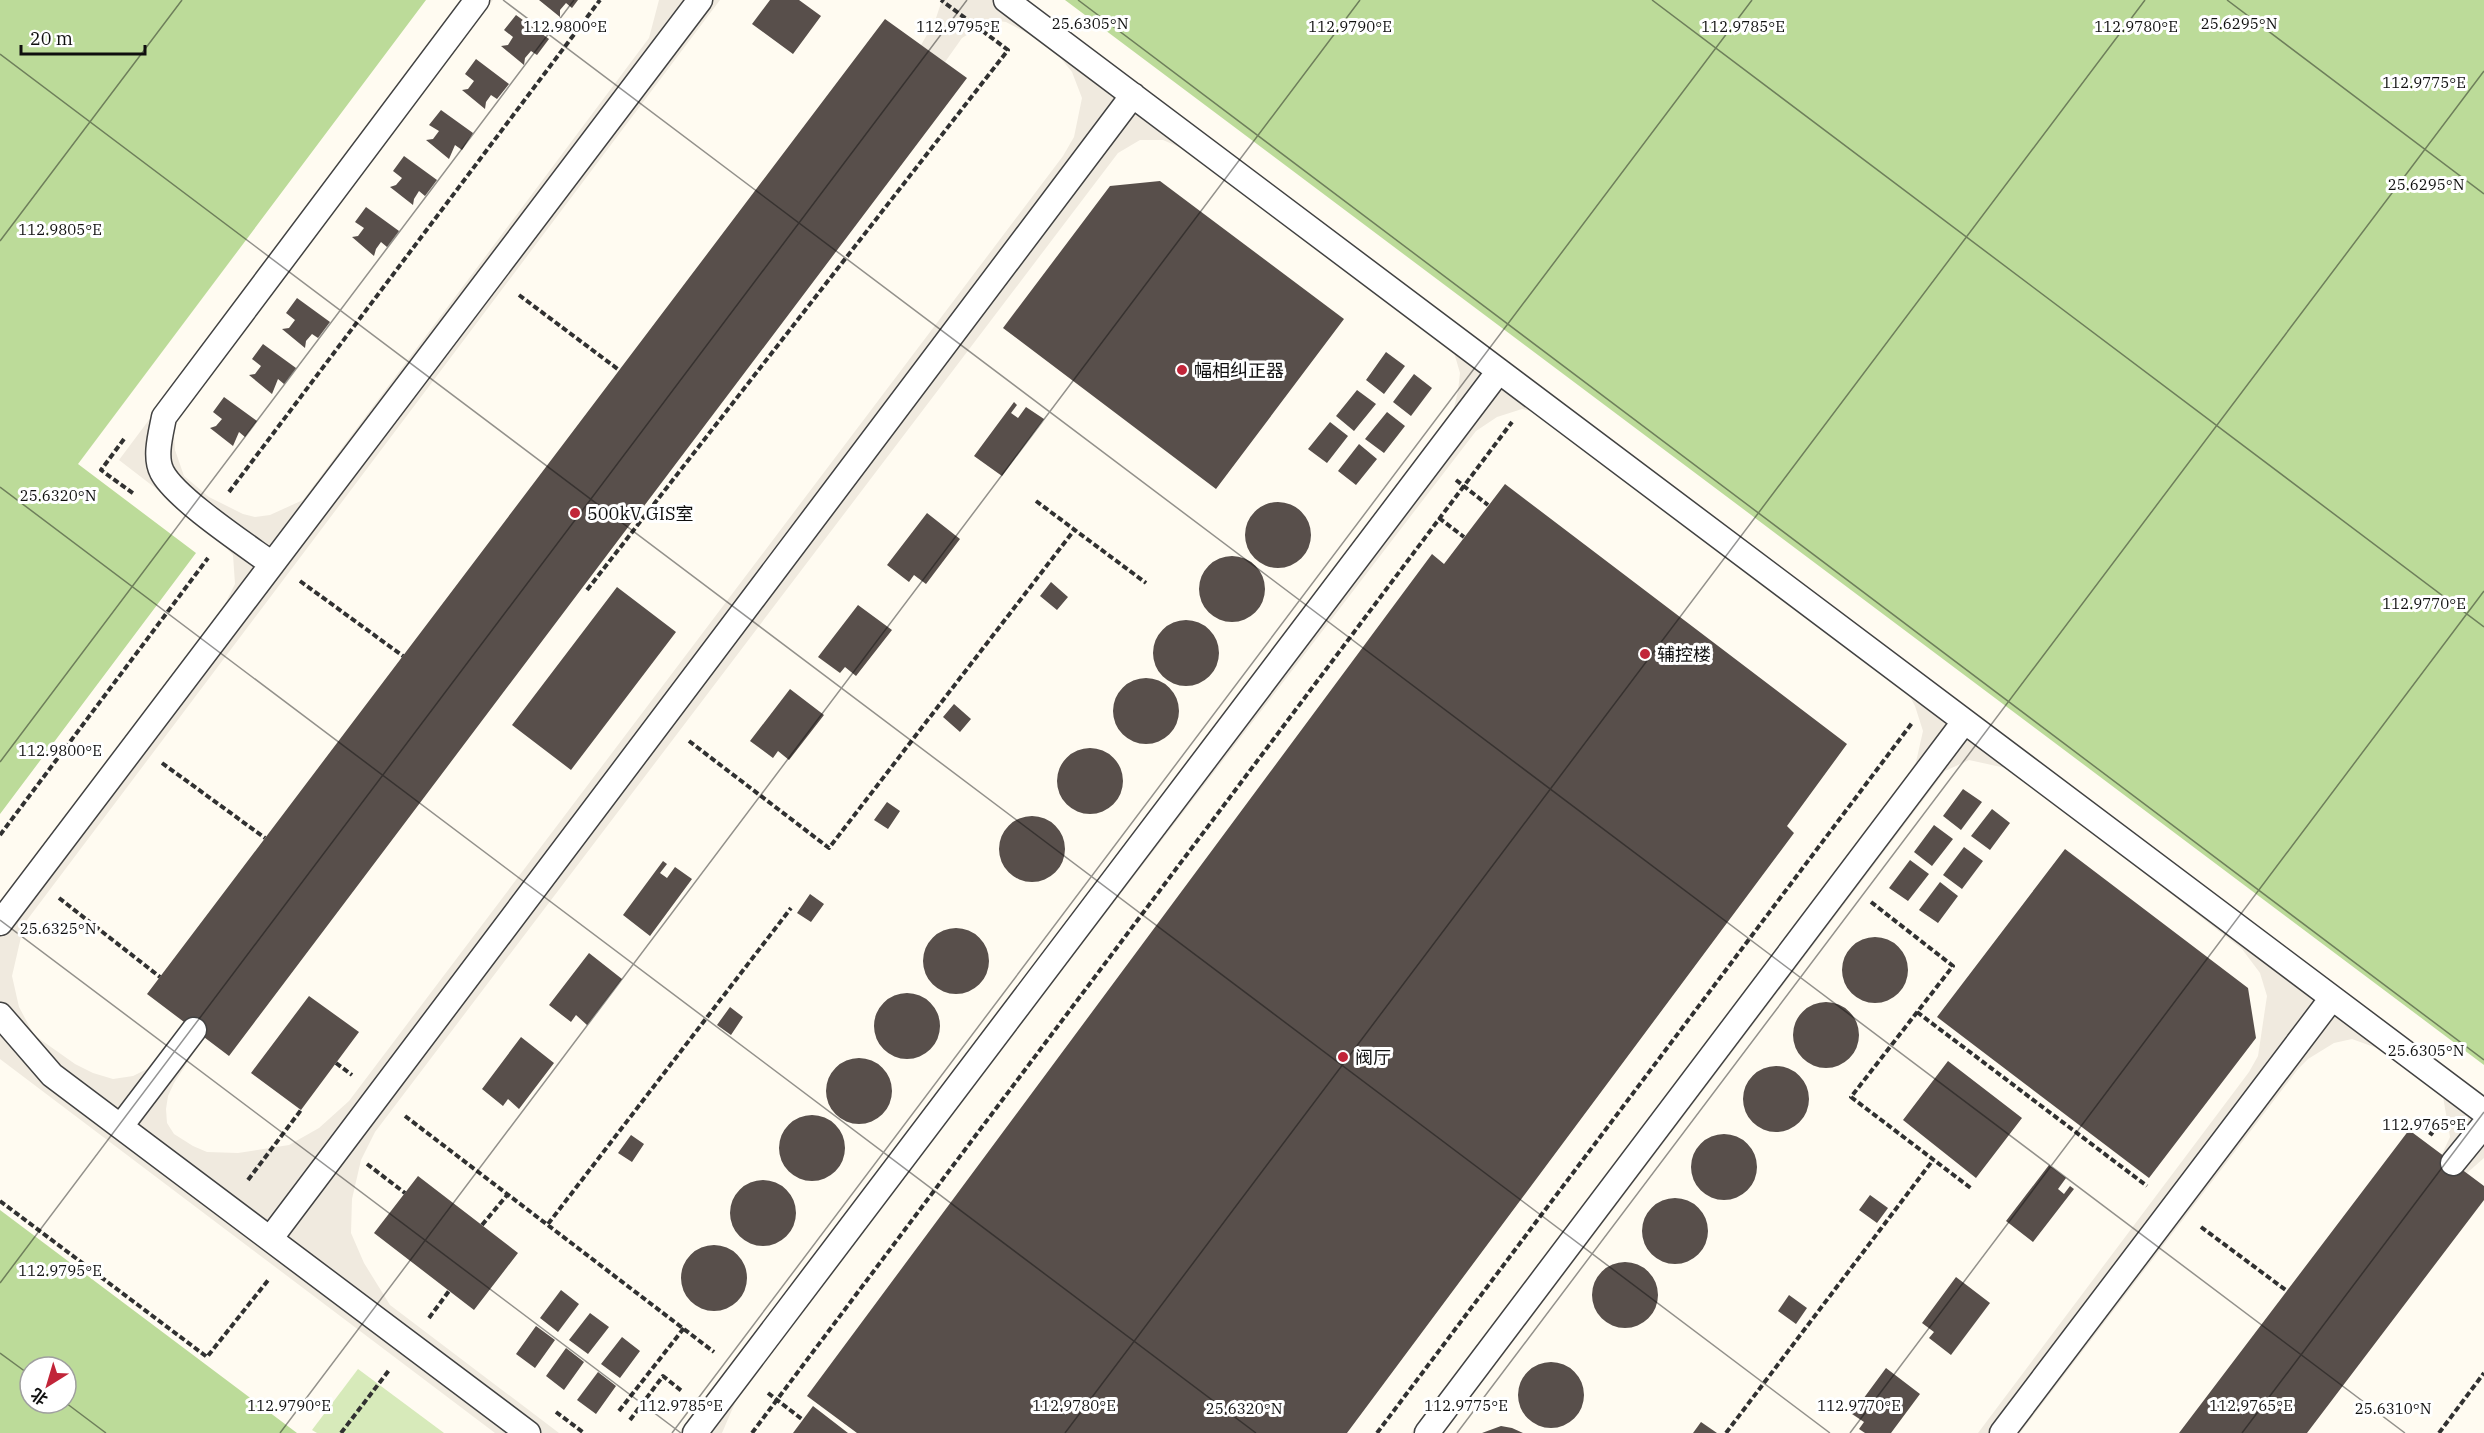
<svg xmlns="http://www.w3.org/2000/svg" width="2484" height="1433" viewBox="0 0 2484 1433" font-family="'IBM Plex Serif','Noto Sans SC',serif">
<rect width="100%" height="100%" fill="#fffbf1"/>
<path fill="#d7eaba" d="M358,1369l86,64h-127l-5,-3z"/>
<path fill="#bcdb99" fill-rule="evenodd" d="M0,0h426l-348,464 118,89 -196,261z
M1065,0h1419v1065z
M0,1210l297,223h-297zM30,1367h36v36h-36z"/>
<path fill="#f0eadf" d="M463,0h30l-318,422 -1,12 1,16 9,26 25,21 34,17 12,3 15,-2 33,-15 346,-462 10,-38h61l-696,924 -12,52 7,31 15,28 41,29 18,9 20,6 20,-3 14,-7 38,-46 19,14 -30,46 -6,13 -2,13 1,14 7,11 19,12 14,6 31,1 51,-8 30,-17 30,-27 714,-945 11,-19 8,-39 -10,-26 -13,-16 -26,-20 -27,-14 -15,-2 -29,18 -17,24 -24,-17 14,-24 7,-21h85l1457,1098v60l-17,15 -25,-19 8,-17 -8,-46 -38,-29 -30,-15 -22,-8 -18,4 -26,16 -10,10 -278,364h-42l271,-361 9,-16 9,-60 -7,-23 -18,-24 -232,-180 -41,-9 -24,11 -501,662h-33l483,-637 22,-34 7,-31 -8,-25 -11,-20 -363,-273 -19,-4 -25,8 -21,14 -718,935 -20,30 -16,37h-41l770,-1013 7,-29 2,-18 -7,-24 -251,-192 -39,-17h-23l-22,13 -743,979 -14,28 -9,39 -1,34 13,30 26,42 169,128h-64l-495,-374v-151l219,-292 16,-32 -2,-29 -27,-28 -87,-67z"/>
<path fill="#584f4b" d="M539,0h39l-6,8 -6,-5 -6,7v7z
M770,0h29l22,16 -28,38 -41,-30z
M516,15l33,24 -12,16 -6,-4 -6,7 -1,7 -23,-19 7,-1 5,-8 -9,-7z
M885,19l82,59 -738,978 -82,-62z
M476,59l33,25 -12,15 -6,-4 -5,7 -1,7 -23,-19 6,-1 6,-8 -9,-7z
M441,110l32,23 -11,17 -7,-5 -6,14 -23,-19 7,-1 6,-8 -10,-6z
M404,156l33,24 -12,16 -6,-5 -5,8 -1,6 -23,-18 6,-2 6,-7 -9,-7z
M1160,181l184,138 -128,170 -213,-161 107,-142z
M366,207l33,24 -12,16 -6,-5 -5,7 -2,7 -22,-19 6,-1 6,-8 -9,-6z
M297,298l33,24 -12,16 -6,-4 -6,7 -1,7 -23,-19 7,-1 6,-8 -9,-7z
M263,344l33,24 -12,16 -6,-5 -6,15 -23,-19 6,-1 6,-8 -9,-7z
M1386,352l19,14 -21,28 -18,-14z
M1414,374l18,14 -21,28 -18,-14z
M1357,390l19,14 -22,27 -18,-15z
M224,397l33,24 -12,16 -6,-5 -6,14 -23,-18 6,-2 6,-7 -9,-7z
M1014,402l3,3 -6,8 7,5 8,-11 18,12 -42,57 -28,-20z
M1387,412l18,14 -21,27 -19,-14z
M1330,422l18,14 -21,27 -19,-14z
M1359,444l18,15 -21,26 -18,-14z
M1505,484l342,260 -60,82 7,7 -447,600h-490l-50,-37 625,-842 12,10z
M1245 535a33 33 0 1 1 66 0a33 33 0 1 1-66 0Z
M927,513l33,26 -34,45 -12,-9 -5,7 -22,-17z
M1199 589a33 33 0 1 1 66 0a33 33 0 1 1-66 0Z
M1051,582l17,15 -11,13 -17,-14z
M617,587l59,45 -105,138 -59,-45z
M858,605l34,25 -36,46 -11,-9 -5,6 -22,-16z
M1153 653a33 33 0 1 1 66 0a33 33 0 1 1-66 0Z
M1113 711a33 33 0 1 1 66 0a33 33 0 1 1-66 0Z
M790,689l34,26 -35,45 -11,-9 -5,7 -23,-17z
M954,704l17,15 -11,13 -17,-15z
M1057 781a33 33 0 1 1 66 0a33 33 0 1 1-66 0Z
M1963,789l19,13 -21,28 -18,-14z
M887,802l13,9 -12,18 -14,-9z
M1992,809l18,14 -20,27 -19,-14z
M999 849a33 33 0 1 1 66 0a33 33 0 1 1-66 0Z
M1934,825l19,14 -21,27 -18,-14z
M1964,847l19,14 -21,28 -19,-14z
M2065,849l183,139 8,50 -107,140 -212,-161z
M1910,860l19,14 -21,27 -19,-13z
M663,861l4,3 -7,9 7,5 8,-11 17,12 -42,57 -27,-21z
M1940,882l18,14 -20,27 -19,-13z
M810,894l14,10 -13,18 -14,-9z
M923 961a33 33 0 1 1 66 0a33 33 0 1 1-66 0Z
M1842 970a33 33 0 1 1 66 0a33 33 0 1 1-66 0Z
M589,953l33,26 -35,46 -11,-10 -5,7 -22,-17z
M874 1026a33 33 0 1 1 66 0a33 33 0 1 1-66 0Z
M309,996l50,36 -58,78 -50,-37z
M1793 1035a33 33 0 1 1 66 0a33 33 0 1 1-66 0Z
M730,1007l13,10 -12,18 -14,-10z
M521,1037l33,26 -35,46 -11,-10 -5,7 -21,-17z
M826 1091a33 33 0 1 1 66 0a33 33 0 1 1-66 0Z
M1948,1061l74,57 -46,60 -73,-58z
M1743 1099a33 33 0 1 1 66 0a33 33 0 1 1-66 0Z
M779 1148a33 33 0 1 1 66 0a33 33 0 1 1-66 0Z
M2409,1130l75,56v14l-177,233h-128z
M1691 1167a33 33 0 1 1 66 0a33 33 0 1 1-66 0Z
M631,1135l13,9 -12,18 -14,-9z
M2049,1165l17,13 -8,11 6,5 6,-8 4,3 -41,53 -27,-21z
M418,1176l100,77 -44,57 -100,-77z
M730 1213a33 33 0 1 1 66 0a33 33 0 1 1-66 0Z
M1870,1195l18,13 -11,15 -18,-13z
M1642 1231a33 33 0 1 1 66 0a33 33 0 1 1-66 0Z
M681 1278a33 33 0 1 1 66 0a33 33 0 1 1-66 0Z
M1592 1295a33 33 0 1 1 66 0a33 33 0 1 1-66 0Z
M1956,1277l34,26 -39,52 -22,-17 5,-6 -12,-9z
M561,1290l18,14 -21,28 -18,-14z
M1789,1295l18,13 -11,16 -18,-13z
M590,1313l19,14 -21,27 -19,-14z
M536,1326l19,14 -20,28 -19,-14z
M622,1337l18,14 -20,27 -19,-14z
M566,1348l18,14 -20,28 -18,-14z
M1518 1395a33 33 0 1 1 66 0a33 33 0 1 1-66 0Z
M1886,1368l34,26 -29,39h-26l-6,-4 5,-7 -12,-8z
M598,1372l18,14 -20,28 -19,-14z
M813,1406l35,27h-55z
M1701,1422l16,11h-24z
M1501,1426l11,2 11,5h-41z"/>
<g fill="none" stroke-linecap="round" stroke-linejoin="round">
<defs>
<path id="lane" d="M1006,0l1478,1112
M272,564c-26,-19 -97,-66 -110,-92 -8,-15 -1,-39 2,-55l313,-417
M0,923l700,-923
M0,1015l52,60 476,358
M121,1126l73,-96
M2453,1163l31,-38
M270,1239l863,-1144
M695,1433l804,-1062
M1427,1433l537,-711
M2002,1433l330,-435"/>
</defs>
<use href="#lane" stroke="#424242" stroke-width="27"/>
<path stroke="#313131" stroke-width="4" stroke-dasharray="6 3" stroke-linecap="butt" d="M519,295l100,75
M124,439l-23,31 33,24
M1456,480l32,25
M229,492l371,-492
M1036,501l110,82
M1439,518l25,19
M300,581l103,75
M587,590l421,-540 -67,-50
M689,741l140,107 246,-319
M162,763l103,75
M0,835l208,-277
M59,898l101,79
M1871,902l82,64 -102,131 121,92
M1917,1012l230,174
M336,1063l16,12
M405,1116l309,236
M2422,1127l11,8
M367,1164l38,29
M248,1180l53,-70
M0,1201l207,156 62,-78
M548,1224l243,-316
M482,1225l26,-31
M2201,1227l86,64
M429,1318l20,-27
M768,1393l35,27
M619,1411l65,-83
M556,1412l28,21
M630,1420l33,-44 20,16
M341,1433l49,-64
M752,1433l760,-1011
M1377,1433l535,-710
M1726,1433l207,-273
M2439,1433l45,-60"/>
<use href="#lane" stroke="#fff" stroke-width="24"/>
</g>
<path fill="none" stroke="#0f0f0f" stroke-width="1.5" stroke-opacity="0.45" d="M503,0l1902,1433M1078,0l1406,1060M1652,0l832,627M2227,0l257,194M0,54l1830,1379M0,241l182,-241M0,487l1256,946M0,762l574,-762M0,920l681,513M0,1283l967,-1283M0,1353l30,22M66,1403l40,30M280,1433l1080,-1433M672,1433l1080,-1433M1065,1433l1080,-1433M1457,1433l1027,-1362M1850,1433l634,-842M2242,1433l242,-321"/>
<g fill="#c12539" stroke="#fff" stroke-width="2">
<circle cx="1182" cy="370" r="6"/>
<circle cx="575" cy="513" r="6"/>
<circle cx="1645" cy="654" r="6"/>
<circle cx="1343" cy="1057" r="6"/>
</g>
<g text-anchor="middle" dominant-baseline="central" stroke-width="6" stroke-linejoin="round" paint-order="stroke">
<g font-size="18" fill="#0f0f0f" stroke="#fff" text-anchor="start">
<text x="1194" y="370">幅相纠正器</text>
<text x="587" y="513">500kV GIS室</text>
<text x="1657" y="654">辅控楼</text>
<text x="1355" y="1057">阀厅</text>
</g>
</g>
<g font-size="15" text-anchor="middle" fill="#0f0f0f" stroke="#fff" stroke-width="6" stroke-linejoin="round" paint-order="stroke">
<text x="2239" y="29">25.6295°N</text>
<text x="1090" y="29">25.6305°N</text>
<text x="565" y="32">112.9800°E</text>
<text x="958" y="32">112.9795°E</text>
<text x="1350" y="32">112.9790°E</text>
<text x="1743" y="32">112.9785°E</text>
<text x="2136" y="32">112.9780°E</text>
<text x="2424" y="88">112.9775°E</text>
<text x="2426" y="190">25.6295°N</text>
<text x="60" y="235">112.9805°E</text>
<text x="58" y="501">25.6320°N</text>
<text x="2424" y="609">112.9770°E</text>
<text x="60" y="756">112.9800°E</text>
<text x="58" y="934">25.6325°N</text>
<text x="2426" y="1056">25.6305°N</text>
<text x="2424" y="1130">112.9765°E</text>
<text x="60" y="1276">112.9795°E</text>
<text x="289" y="1411">112.9790°E</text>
<text x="681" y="1411">112.9785°E</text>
<text x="1074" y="1411">112.9780°E</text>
<text x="1466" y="1411">112.9775°E</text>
<text x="1859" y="1411">112.9770°E</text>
<text x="2251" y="1411">112.9765°E</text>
<text x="1244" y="1414">25.6320°N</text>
<text x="2393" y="1414">25.6310°N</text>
</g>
<g transform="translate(48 1385) rotate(217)"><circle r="28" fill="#ffffff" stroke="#9f9f9f" stroke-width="1.5"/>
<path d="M0-4.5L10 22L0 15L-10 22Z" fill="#c12539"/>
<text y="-9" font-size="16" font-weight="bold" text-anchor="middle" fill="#0f0f0f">北</text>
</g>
<path d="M21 45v9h124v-9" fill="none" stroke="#0f0f0f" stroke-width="3"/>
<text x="30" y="45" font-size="18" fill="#0f0f0f" stroke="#ffffff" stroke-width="4.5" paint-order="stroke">20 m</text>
</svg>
